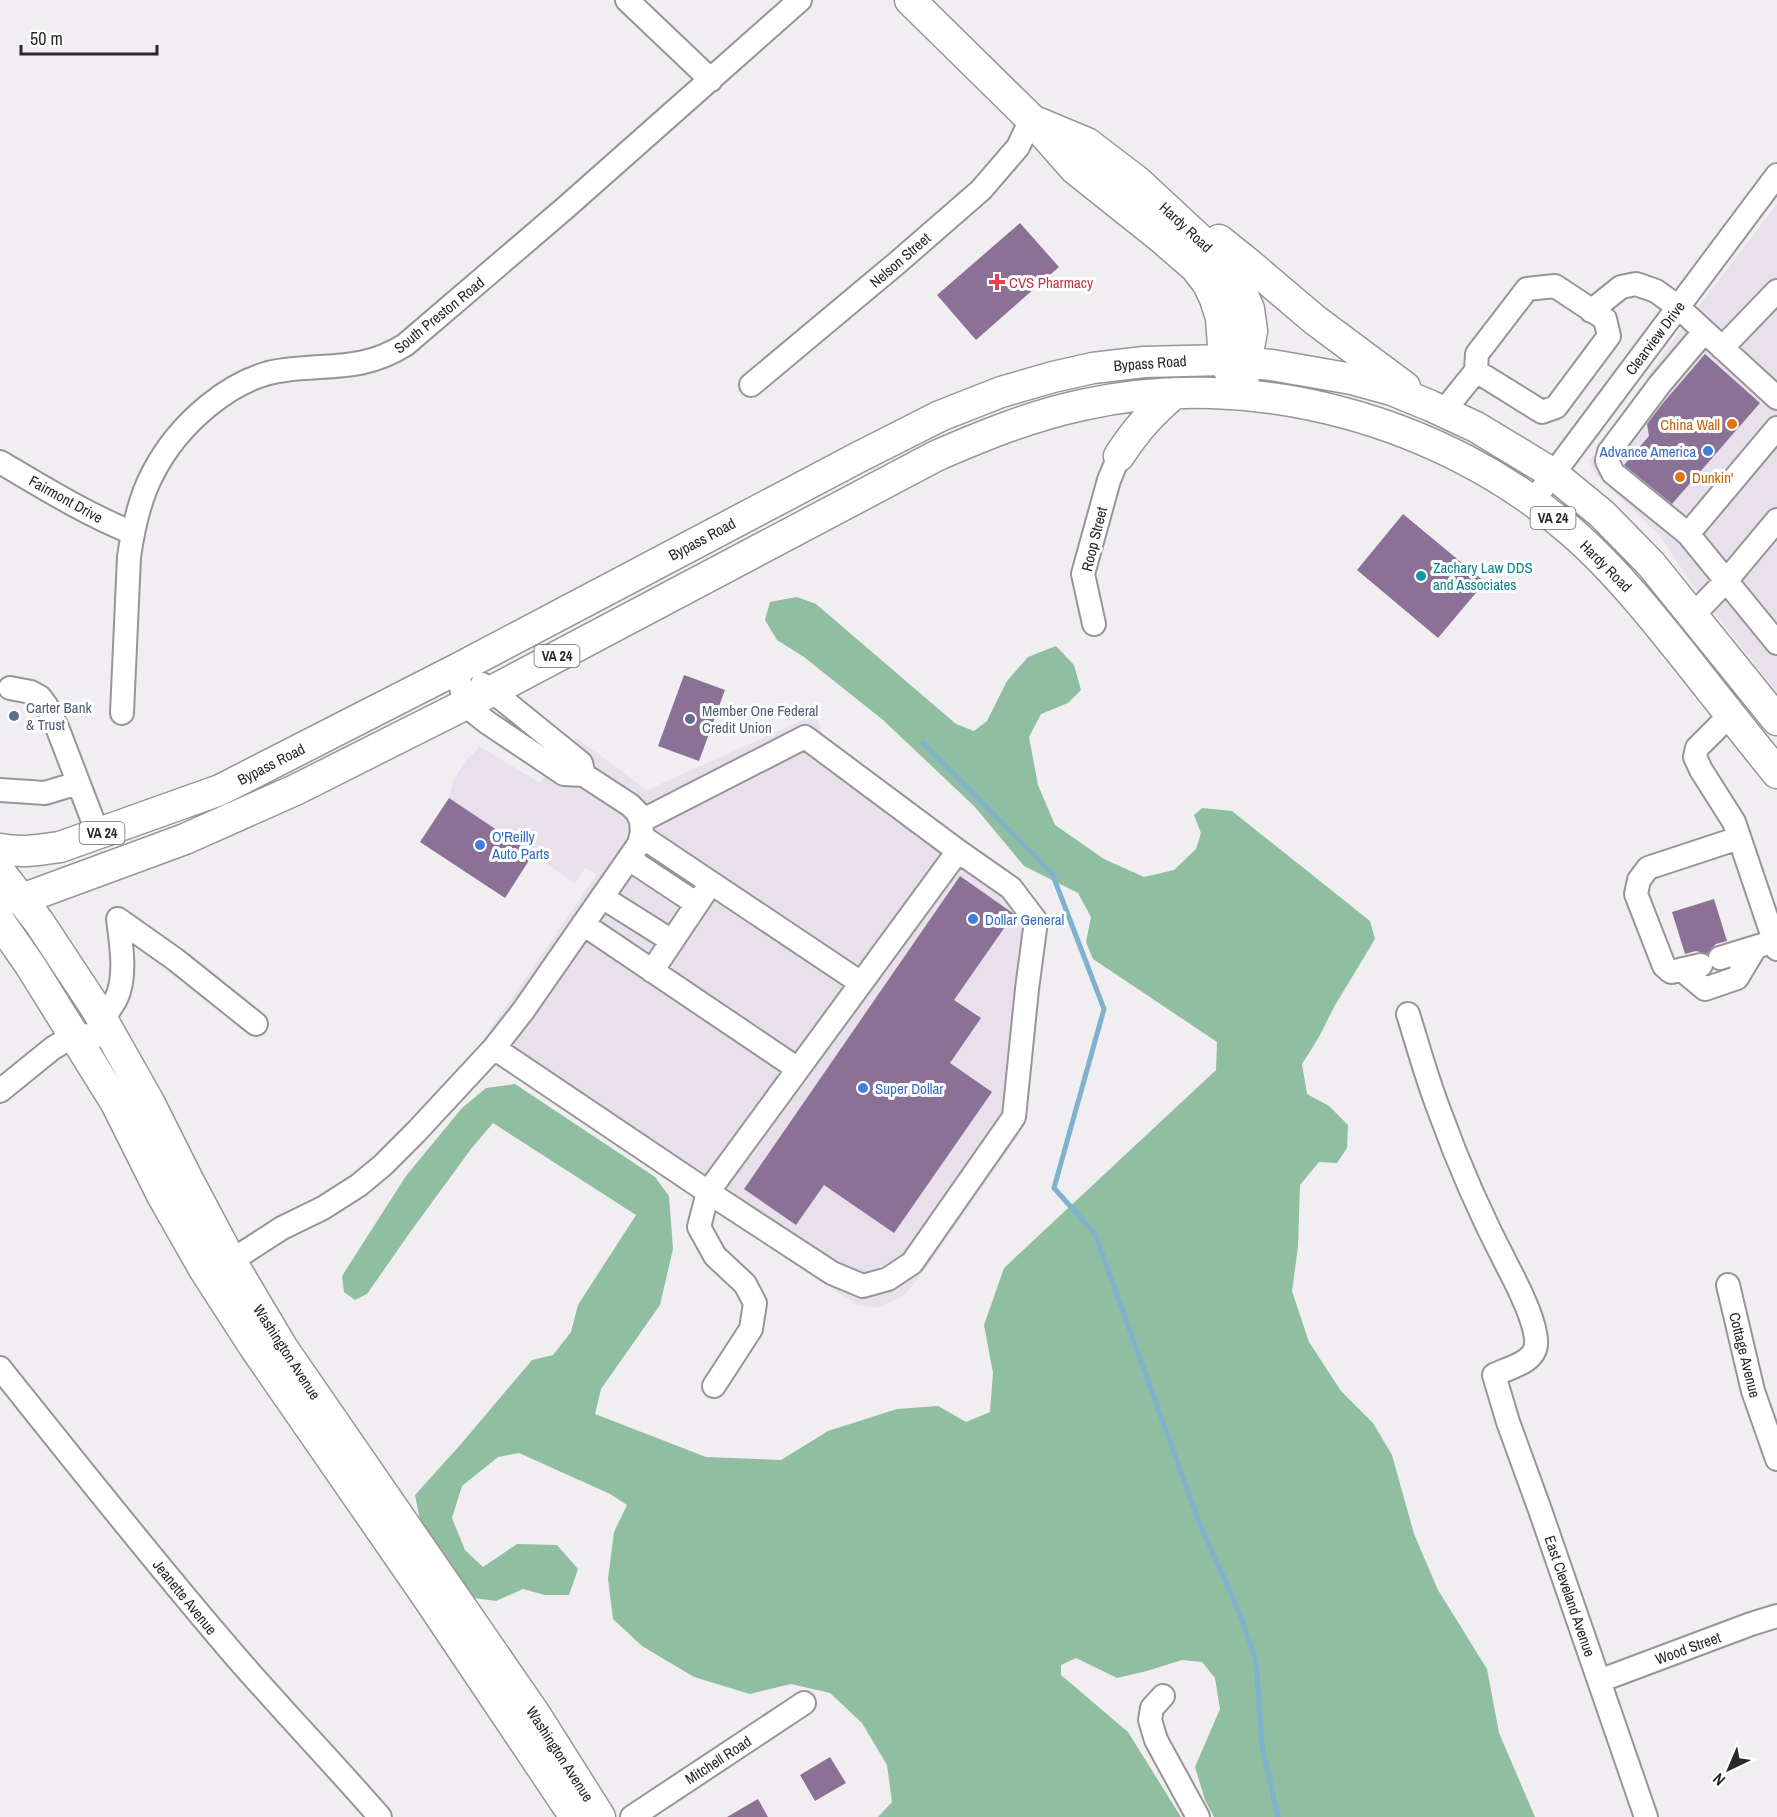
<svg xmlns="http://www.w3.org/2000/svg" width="1777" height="1817" viewBox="0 0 1777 1817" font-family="'Archivo Narrow',sans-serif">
<rect width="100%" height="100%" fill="#f1eef2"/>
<path fill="#e8e0eb" d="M1777,204v488l-83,-105 -35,-52 -64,-62 -6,-12 90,-129z
M816,714l7,23 205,157 3,77 -11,162 -93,134 -23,29 -27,12 -21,-3 -377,-259 118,-172 -12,-6 -10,16 -42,-30 -28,44 -56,-100 4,-17 15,-24 5,-2 6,-9 61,37 36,-45 71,52z"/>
<path fill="#8fbea0" d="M797,597l19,7 140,120 18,7 13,-10 20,-40 21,-24 28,-11 18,19 7,25 -13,13 -27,11 -12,23 9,48 17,40 49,34 40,18 30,-7 22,-21 5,-16 -7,-18 8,-7 30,3 138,110 5,18 -41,68 -15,30 -17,27 5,30 22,12 19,19 -1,23 -10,15 -18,-1 -19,23 -2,62 -6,44 17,51 32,49 32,32 19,32 22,79 24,56 49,79 12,64 36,84h-321l-9,-17 -10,-33 25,-58 -5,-31 -13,-16 -20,-2 -35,11 -30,7 -41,-20 -15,7v10l67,57 53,85h-303l14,-15 -5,-37 -25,-42 -32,-30 -39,-9 -41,10 -56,-17 -52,-31 -29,-27 -5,-40 6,-47 13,-27 -17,-11 -91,-41 -21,4 -36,29 -10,32 13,32 18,17 34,-23 40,1 21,24 -9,26h-24l-22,-6 -27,12 -22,-3 -54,-78 -5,-25 46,-51 71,-84 21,-5 18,-23 7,-27 58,-90 -143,-92 -22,26 -60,82 -44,63 -12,6 -11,-8 -2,-16 64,-100 56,-68 24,-20 29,-4 140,93 14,19 4,53 -13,56 -59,84 -6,25 111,43 75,3 47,-29 69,-22 41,-3 28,16 24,-10 3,-39 -9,-48 20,-57 212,-198 1,-28 -124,-83 -7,-17 5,-25 -13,-24 -54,-27 -50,-60 -91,-86 -79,-63 -27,-17 -12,-20 5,-18z"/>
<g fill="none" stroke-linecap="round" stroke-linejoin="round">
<path stroke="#7fb2cc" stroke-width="5" d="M923,743l129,130 52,136 -50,179 41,46 104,288 40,90 17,49 6,85 16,71"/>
</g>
<path fill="#8c7197" d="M1020,223l39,44 -83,73 -39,-45z
M1705,354l55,49 -88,101 -48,-39 25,-29 -2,-12 16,-21z
M1403,514l82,68 -47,56 -81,-68z
M684,675l41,15 -26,71 -41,-15z
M449,798l84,56 -28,44 -85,-56z
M960,876l54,38 -60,86 27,18 -31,45 42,29 -98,141 -70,-48 -28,40 -52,-36z
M1714,899l13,42 -11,3 -9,10 -11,-3 -11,3 -13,-42z
M830,1757l16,26 -31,18 -15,-26z
M758,1799l10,18h-41z"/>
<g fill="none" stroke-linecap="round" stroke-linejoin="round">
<defs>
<path id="minor" d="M627,0l84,80
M1591,311l30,-24 15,-3 20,7 22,16 99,91
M1722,348l55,-57
M751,385l146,-122 84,-73 37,-43 13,-28
M1443,412l33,-41 66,41 14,-5 53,-71 -4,-17 -50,-33 -28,3 -50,65 -1,17
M1777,428l-89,106 89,109
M0,462c44,26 86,52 133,71
M1533,501l244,-326
M1688,534l-75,-61 -6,-12 2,-9 51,-68 44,-52
M1694,614l32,-33 51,-61
M1094,624l-11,-50 26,-94 10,-24
M482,684l10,7 89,72 3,12
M10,688l21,4 9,5 6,8 11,22 41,107
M122,713l7,-156c4,-28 10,-58 24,-84 24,-47 78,-97 132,-103 46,-6 78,1 120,-25l159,-136 236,-209
M1730,715l-33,33 -2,9 6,13 33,52 43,127
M0,790l45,3 33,-10
M641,821l164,-84 153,114 -250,341 -9,35 16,29 30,28 10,19 -4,26 -37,57
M641,836l220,147
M629,859l68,45
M602,897l70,44
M583,924l215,145
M1720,958l42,-13
M1701,965l-30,7 -7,-6 -28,-72 3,-14 9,-12 91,-30
M1682,970l23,19 32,-11 18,-30
M652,971l59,-88
M1408,1014c10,32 19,65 31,96 20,56 44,110 72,163 8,15 27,54 25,72 -2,18 -28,23 -42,30l14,47 32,88 106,307
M103,1019c4,-6 9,-13 13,-20 11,-22 5,-56 2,-80l58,41 80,64
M494,1048l214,144 124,81 31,13 25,-7 24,-16 102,-146 13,-128 9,-68 -25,-33 -53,-37
M0,1091l53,-43 22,-13 37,1
M231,1261l51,-33 41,-20 36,-23 24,-20 33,-33 78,-84 29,-37 116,-167 3,-12 -1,-11 -4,-9 -7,-7 -46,-30 -20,-1 -76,-51 -23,-18 -8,-36
M1728,1285l25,106 24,68
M0,1368c72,90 144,181 219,269 52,62 108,119 161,180
M1599,1681l152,-57 26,-8
M1163,1696l-11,12 -2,12 6,20 42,77
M632,1817l172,-114"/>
<path id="major" d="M910,0l121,119 44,50 84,67 37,32 12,16 7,15 6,19 3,42 9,18
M1039,123l48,20 51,39 71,66 18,20 11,16 11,25 3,22 -9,50
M1219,240l30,24 66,56 90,67
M1119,456c17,-26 32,-43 56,-63
M0,849c21,4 40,1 60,-2l160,-57 237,-121 400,-211 83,-42 61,-24 52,-15 40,-9 51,-6 80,-2 48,5 80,14 40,11 39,16 45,21 76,46 50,41 49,50 126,156
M0,872l39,50 58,88 52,92 38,76 44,83 51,86 253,367 65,103
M0,897l22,2 163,-60 110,-49 197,-99 444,-235c48,-21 95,-40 146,-51 170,-38 361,15 491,128 43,38 78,82 114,127 30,38 60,76 90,113
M0,922l30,43 86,138 46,92 42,74 51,79 173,250 147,219"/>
</defs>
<use href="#minor" stroke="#989599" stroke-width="26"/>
<use href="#major" stroke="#989599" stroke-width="33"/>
<use href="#minor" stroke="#fff" stroke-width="22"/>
<use href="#major" stroke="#fff" stroke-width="30"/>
</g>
<path fill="#e0444e" stroke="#fff" stroke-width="2" d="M994 273h6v6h6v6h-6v6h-6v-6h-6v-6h6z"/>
<g fill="#e8710a" stroke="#fff" stroke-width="2">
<circle cx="1732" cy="424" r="6"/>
<circle cx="1680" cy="477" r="6"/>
</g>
<g fill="#3f7fe0" stroke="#fff" stroke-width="2">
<circle cx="1708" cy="451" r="6"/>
<circle cx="480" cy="845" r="6"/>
<circle cx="973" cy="919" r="6"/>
<circle cx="863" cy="1088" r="6"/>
</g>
<circle fill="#0f9aa8" stroke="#fff" stroke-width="2" cx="1421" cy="576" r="6"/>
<g fill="#5c6f8a" stroke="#fff" stroke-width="2">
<circle cx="14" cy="716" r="6"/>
<circle cx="690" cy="719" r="6"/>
</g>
<g text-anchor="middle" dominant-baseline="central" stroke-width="6" stroke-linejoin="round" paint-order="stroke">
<g fill="#fff" stroke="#6a686a" stroke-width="1.5">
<rect x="1530.5" y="507" width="45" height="22" rx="4.5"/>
<rect x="534.5" y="645" width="45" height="22" rx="4.5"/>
<rect x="79.5" y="822" width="45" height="22" rx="4.5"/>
</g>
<g font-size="14" font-weight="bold" fill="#2a282a">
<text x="1553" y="518">VA 24</text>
<text x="557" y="656">VA 24</text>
<text x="102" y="833">VA 24</text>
</g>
<g font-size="15" fill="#2a282a" stroke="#fff">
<text transform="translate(1186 227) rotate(43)">Hardy Road</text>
<text transform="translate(900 260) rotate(-41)">Nelson Street</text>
<text transform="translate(439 315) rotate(-39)">South Preston Road</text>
<text transform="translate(1655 338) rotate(-53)">Clearview Drive</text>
<text transform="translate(1150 363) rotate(-4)">Bypass Road</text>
<text transform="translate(66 499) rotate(29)">Fairmont Drive</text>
<text transform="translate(702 539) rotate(-28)">Bypass Road</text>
<text transform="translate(1094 539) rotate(-76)">Roop Street</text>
<text transform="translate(1606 566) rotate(45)">Hardy Road</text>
<text transform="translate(271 764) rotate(-27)">Bypass Road</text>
<text transform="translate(287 1352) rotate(57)">Washington Avenue</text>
<text transform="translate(1745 1355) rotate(76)">Cottage Avenue</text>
<text transform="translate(1570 1596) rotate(71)">East Cleveland Avenue</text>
<text transform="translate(185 1597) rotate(51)">Jeanette Avenue</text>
<text transform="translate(1688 1648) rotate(-20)">Wood Street</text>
<text transform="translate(560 1754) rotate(57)">Washington Avenue</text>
<text transform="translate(718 1760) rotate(-33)">Mitchell Road</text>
</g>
<g font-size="15" fill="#be3a42" stroke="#fff" text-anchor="start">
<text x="1009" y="282">CVS Pharmacy</text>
</g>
<g font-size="15" fill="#c56008" stroke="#fff" text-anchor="end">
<text x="1720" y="424">China Wall</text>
<text x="1692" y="477" text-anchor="start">Dunkin'</text>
</g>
<g font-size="15" fill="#366cbe" stroke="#fff" text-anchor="start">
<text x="1696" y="451" text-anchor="end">Advance America</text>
<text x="492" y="836">O'Reilly<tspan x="492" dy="17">Auto Parts</tspan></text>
<text x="985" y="919">Dollar General</text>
<text x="875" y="1088">Super Dollar</text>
</g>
<g font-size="15" fill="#0d838f" stroke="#fff" text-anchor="start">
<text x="1433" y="567">Zachary Law DDS<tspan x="1433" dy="17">and Associates</tspan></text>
</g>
<g font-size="15" fill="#4e5e75" stroke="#fff" text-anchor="start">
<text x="26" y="707">Carter Bank<tspan x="26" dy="17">&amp; Trust</tspan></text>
<text x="702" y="710">Member One Federal<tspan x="702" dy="17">Credit Union</tspan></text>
</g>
</g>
<g transform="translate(1729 1769) rotate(224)" stroke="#ffffff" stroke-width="4.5" paint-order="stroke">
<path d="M0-4.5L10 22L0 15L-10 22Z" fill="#2a282a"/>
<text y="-9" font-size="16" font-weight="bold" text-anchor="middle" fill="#2a282a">N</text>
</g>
<path d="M21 45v9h136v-9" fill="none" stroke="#2a282a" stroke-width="3"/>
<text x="30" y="45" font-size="18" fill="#2a282a" stroke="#ffffff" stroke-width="4.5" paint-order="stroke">50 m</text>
</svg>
